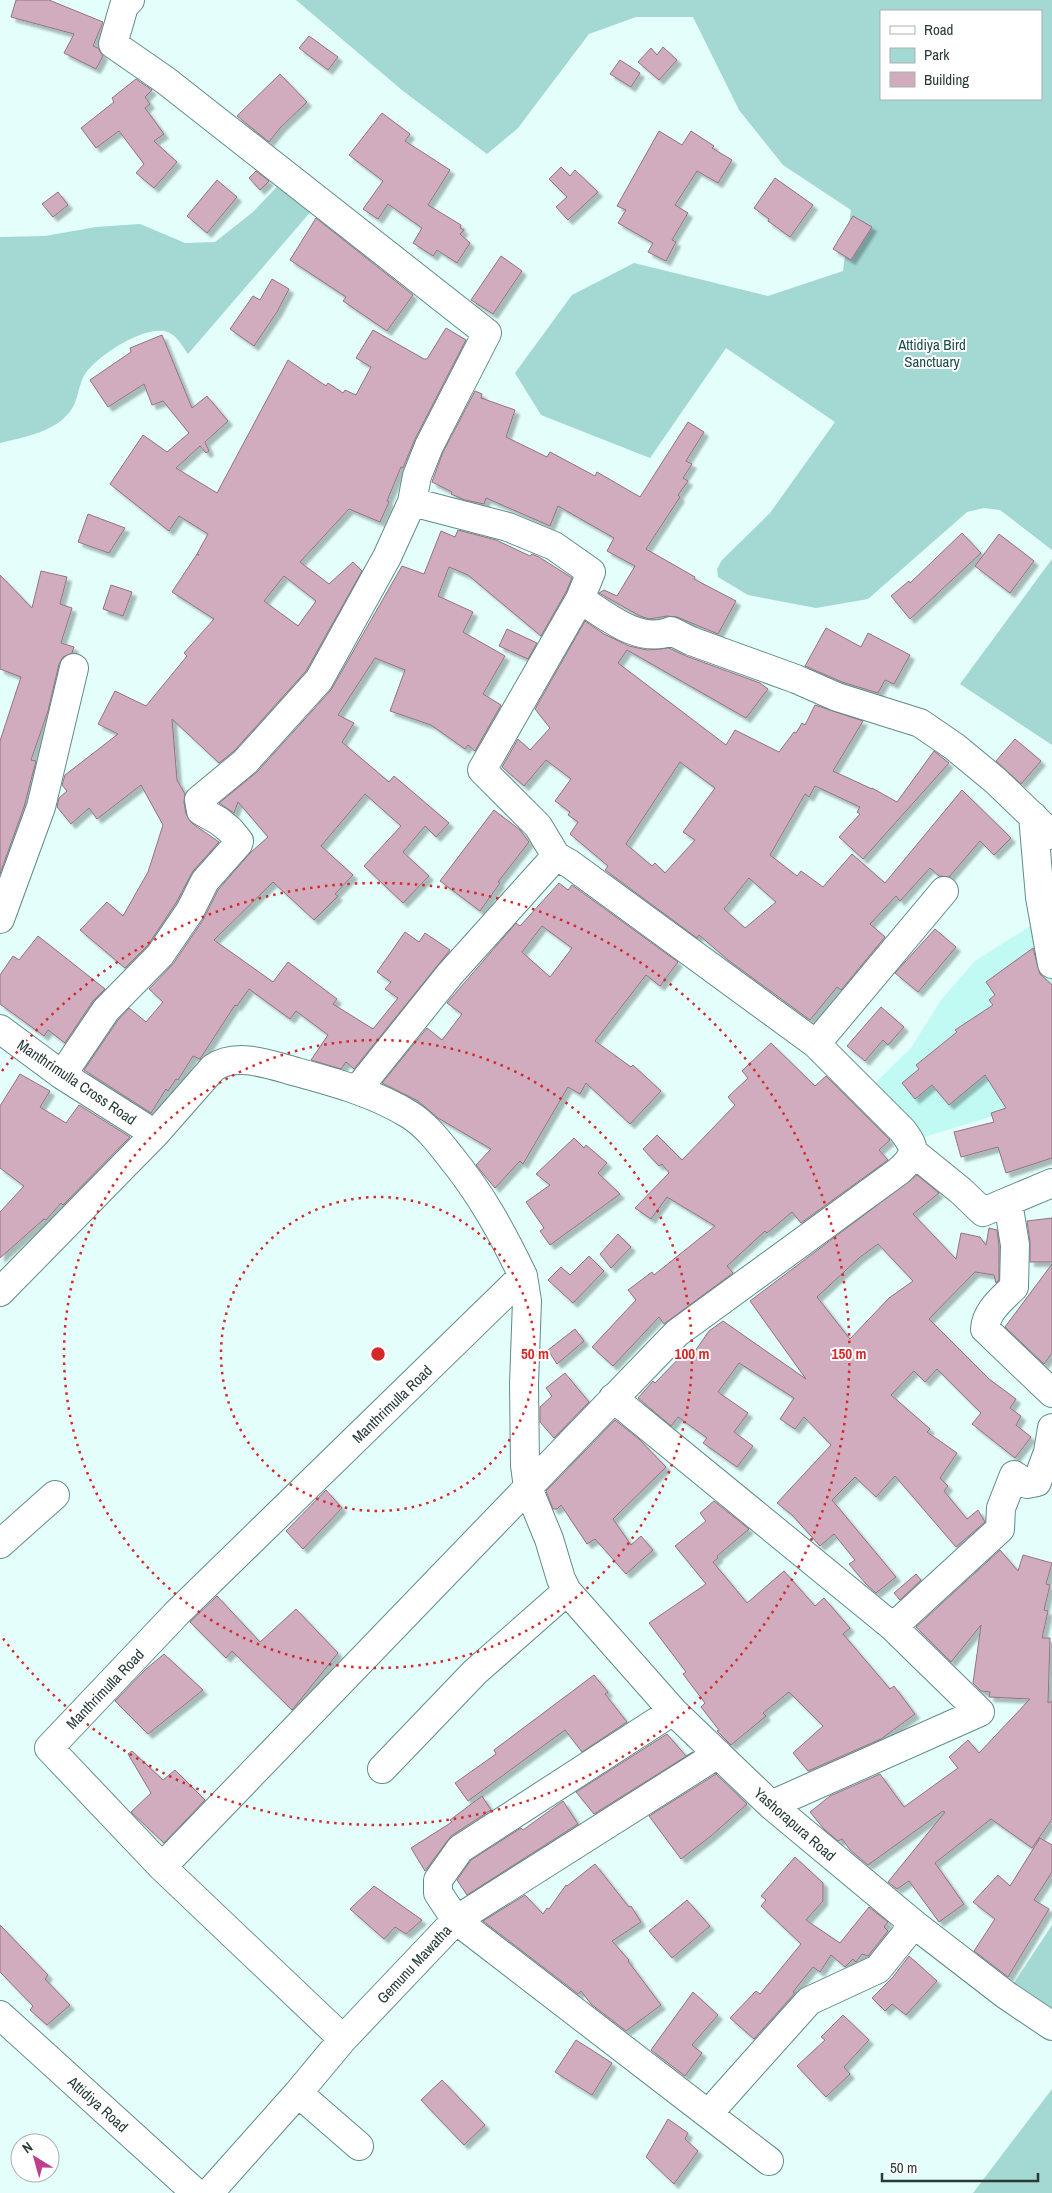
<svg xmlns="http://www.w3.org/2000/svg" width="1052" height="2193" viewBox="0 0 1052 2193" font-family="'Archivo Narrow',sans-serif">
<defs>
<filter id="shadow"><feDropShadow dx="4.5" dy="4.5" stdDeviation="1" flood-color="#0004"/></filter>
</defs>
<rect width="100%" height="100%" fill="#e3fefb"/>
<path fill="#c1f9f3" d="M1043,918l9,46v90l-23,51 -118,36 -46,-48 46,-45 30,-48 34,-39z"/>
<path fill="#a3d8d3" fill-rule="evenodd" d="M296,0h756v550l-52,-40 -16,-2 -17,4 -99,87 -52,9 -68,-13 -30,-18 -1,-8 5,-9 48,-47 65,-91 -109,-74 -76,110 -109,-43 -26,-42 57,-78 62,-32 134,33 75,-25 8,-61 -68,-45 -44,-55 -46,-93h-57l-47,17 -71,94 -31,26 -84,-63zM881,11h160v88h-160z
M287,176l32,26 -131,152c-6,-8 -12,-21 -24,-23 -23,-4 -67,25 -79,43 -9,15 -5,30 -21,44 -16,15 -43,20 -64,25v-206l45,-1 51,-9 44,-3 45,19 30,-1 38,-30z
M1052,559v186l-92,-61z
M1052,1925v101l-46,-31z
M1052,2089v104h-79z"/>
<path fill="#d0acbe" stroke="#937283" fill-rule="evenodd" filter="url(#shadow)" d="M16,0h33l54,22 -10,24 5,2 5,8 -7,13 -32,-16 10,-19 -63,-17z
M309,36l29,21 -10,13 -29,-22z
M663,47l14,13 -18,20 -21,-18 13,-14 6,7z
M620,60l20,13 -9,14 -21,-13z
M280,74l27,28 -27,26 -11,14 -32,-26z
M136,79l16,11 -7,7 5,7 -5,4 19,26 -10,7 23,21 -23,26 -18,-15 8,-9 -25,-33 -23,17 -15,-20 33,-26 -2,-4z
M382,113l28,21 -5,7 45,29 -22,35 33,20 -1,3 4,2 -4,4 10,9 -13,20 -20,-13 -4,6 -20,-13 9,-15 -34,-24 -10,15 -15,-10 20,-28 -34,-26z
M659,131l23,14 9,-14 23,15 -2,2 20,12 -14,23 -21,-12 -22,34 13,8 -16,27 4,2 -10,19 -18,-9 5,-9 -35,-20 8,-13 -9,-4z
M561,167l9,9 5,-6 23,22 -30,28 -12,-13 11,-10 -18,-18z
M256,171l13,10 -9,9 -11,-12z
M775,178l38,27 -23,32 -22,-16 1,-2 -15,-11z
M217,180l20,17 -30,36 -20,-17z
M58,192l10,13 -15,12 -11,-13z
M853,216l19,11 -21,33 -18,-11z
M316,218l97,77 -26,36 -44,-30 3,-4 -56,-37z
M501,256l21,15 -29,43 -22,-14z
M272,279l17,10 -12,23 -23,34 -24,-17 23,-33 7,4z
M446,328l20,12 -51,99 -12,29 -2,-1 -14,34 2,1 -9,20 -31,-13 -49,53 29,22 24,-22 9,9 -56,100 -72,80 -15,12 -47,-44 5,61 8,14 -1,8 2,12 7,10 26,18 -26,29 -17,32 -28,42 -23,23 -45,-38 27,-28 16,14 25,-44 15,-47 -22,-40 -44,34 -8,-11 -18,16 -14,-17 2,-9 8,-7 -5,-6 3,-10 53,-41 -20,-10 17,-33 31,15 41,-50 -3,-3 30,-34 -42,-27 25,-38 2,1 -2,-1 11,-20 -29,-18 -10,15 -59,-47 33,-49 24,17 22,-19 -26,-32 -11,4 -8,-21 -36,23 -18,-27 41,-28 -1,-4 32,-13 30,73 15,-12 21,25 -23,21 4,9 -3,2 -6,-7 -24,22 41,25 71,-133 38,26 2,-3 15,10 2,-3 11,5 15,-28 -15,-9 17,-28 51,29h3zM284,576l32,25 -18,25 -34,-25z
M475,391l7,3 -1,4 34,12 -9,27 41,20 3,-5 45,24 2,-4 43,25 48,-75 16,10 -18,29 6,3 -9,14 5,3 -10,14 2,2 -34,52 49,28 -1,2 42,22 -18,33 -41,-17 -10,-1 -18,3 -9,-3 -41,-23 5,-3 13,6 18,-30 -28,-15 7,-13 -56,-32 -8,20 -64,-28 -2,6 -19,-4 -14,-6 1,-2 -20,-10 11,-30z
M88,514l37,14 -16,25 -31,-11z
M458,530l38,10 34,16 2,-2 7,3 33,21 -6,14 -25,44 -73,-61 -19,-8 -11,29 35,16 -10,20 42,24 -22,38 18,11 -26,46 -7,-6 -3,4 -34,-24 -41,-14 15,-41 -30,-12 -37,57 16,8 -12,19 47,40 5,-6 55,47 -13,14 -11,-11 -22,26 26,24 -26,27 -39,-37 37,-40 -36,-32 -44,52 32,29 -18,19 3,2 -24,24 -41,-38 -59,58 59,42 15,-20 49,37 -4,5 40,25 25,-31 -13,-9 6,-7 -14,-10 28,-40 14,10 6,-9 25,17 -96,119 -8,-7 -5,7 -30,-9 17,-25 -32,-24 -6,8 -41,-30 -12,17 -2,-1 -35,54 -7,-3 -15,24 -2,-1 -8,12 -2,-2 -15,24 -67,-43 34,-50 11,-12 17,14 17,-20 -14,-13 24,-25 30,-44 15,-30 32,-37 18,-16 -30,-35 -4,11 -15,-10 38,-31 74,-82 71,-124 22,8 17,-43 14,6z
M962,533l19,20 -71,66 -19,-23 18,-15 1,2z
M999,534l35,27 -24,32 -35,-27z
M41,571l26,6 -7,27 12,4 -11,35 13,4 -2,6 -9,4 -4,7 -11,47 -17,49 5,1 -12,46 -24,67v-133l21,-64 -21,-8v-94l32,33z
M111,585l21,7 -9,24 -20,-7z
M585,621l19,13 25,12 18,4 22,-2 17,8 74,27 8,6 -22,29 -119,-68 -9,13 108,82 9,-15 44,22 15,-20 2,1 6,-10 3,2 10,-20 48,16 -30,50 39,18v-1l25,14 37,-51 15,12 -86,96 -24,-22 21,-23 -3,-2 3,-5 -45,-21 -6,11 -4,-3 -35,61 27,21 4,-5 22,16 29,-33 33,29 77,-93 49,48 -17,17 -14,-14 -31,36 -10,-1 -9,-8 -30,33 -4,-5 -26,28 15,13 -44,53 -4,-3 -27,33 -82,-60 -29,-25 -2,3 -92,-68 3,-4 -38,-32 8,-12 -10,-7 2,-3 -15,-11 16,-22 -25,-19 -22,26 -22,-19 16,-28 12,11 20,-22 -15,-19zM680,762l35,26 -32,44 12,8 -30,33 -10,-10 -3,3 -26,-22zM749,878l27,24 -31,26 -21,-19z
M826,628l35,19 7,-14 42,22 -16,29 -9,-4 -7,13 -36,-11 -37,-16z
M507,629l30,14 -9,16 -29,-13z
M1015,739l26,22 -20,23 -25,-23z
M494,810l26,20 9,12 -31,40 2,1 -20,28 -40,-30z
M559,883l9,7 4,-5 106,77 -18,24 -14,-11 -51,66 36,26 2,-2 28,26 -31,33 -44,-41 -6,11 -12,-7 -45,77 -3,-3 -25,27 -19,-23 15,-16 -53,-31 -20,-17 -36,-18 45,-55 15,12 20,-26 -15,-11 69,-80 4,3zM542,926l30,22 -22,29 -28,-25z
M935,929l21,18 -38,45 -23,-19z
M38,936l67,53 -12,12 -28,42 -17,-13 -4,6 -44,-32v-29l13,-19 6,4z
M1033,948l7,26 12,11v173l-46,15 -8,-26 -37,10 -7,-25 40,-10 -3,-9 15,-5 -21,-33 -36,30 -17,-20 -17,14 -13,-16 17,-14 -3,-4 41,-33 -2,-2 38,-25 -4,-5 6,-5 -9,-13z
M881,1007l23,20 -16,18 -5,-5 -18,21 -18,-15z
M771,1043l44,43 11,-10 64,64 -11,10 9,10 -87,63 -9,-11 -25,21 -2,-2 -38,35 6,7 -69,51 -5,-7 -46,49 -21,-19 44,-47 -8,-10 24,-18 2,3 61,-49 -48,-29 -16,22 -16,-11 34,-35 -7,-9 -3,2 -16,-17 14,-14 25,25 53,-55 -7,-8 20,-19 -6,-7z
M20,1074l30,17 -10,16 26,16 13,-18 51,32 -67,68 -2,-2 -15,17 -2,-1 -44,39v-46l24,-26 -24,-18v-62z
M574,1138l10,10 2,-3 21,18 -9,10 22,21 -70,51 -10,-14 4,-3 -18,-26 24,-17 -14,-11z
M917,1175l22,18 -26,21 43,45 5,-26 19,4 6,8 3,-17 8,2 2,16v34l-3,3 -2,-8 -19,-3 -46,47 60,60 27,20 -6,9 11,8 -5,9 15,12 -16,21 -43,-34 9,-11 -44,-44 -12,13 -11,-11 -23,24 39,34 -3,3 30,21 -17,25 8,8 -4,5 23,28 11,-9 7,12 -29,25 -61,-71 -19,21 -21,-20 -23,23 64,77 -20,16 -10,-9 -17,-20 6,-4 -21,-26 -14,12 -28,-31 -15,-12 54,-58 -27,-28 -9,12 -15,-10 14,-21 -55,-35 -21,29 30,21 -14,19 19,14 -16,21 -34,-24 4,-5 -29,-21 -7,9 -33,-28 15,-17 2,2 33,-34 5,5 16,-23 14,-10 83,58 -56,-78zM878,1244l35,37 -24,17 -39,41 -33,-42 42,-39z
M1052,1218v44h-22v-20l-3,-21z
M618,1234l13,13 -20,21 -11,-14z
M589,1256l15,15 -31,32 -25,-23 13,-13 9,8z
M1052,1264v89l-8,11 -39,-37z
M575,1329l9,12 -27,23 -9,-14z
M565,1373l24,29 -35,36 -14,-16v-15l12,-11 -6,-8z
M615,1420l24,19 27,28 -53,52 18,26 10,-9 12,14 -27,24 -31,-35 -8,5 -26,-39 -4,4h-4l-7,-18z
M326,1490l16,18 -39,41 -17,-18z
M714,1501l35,28 -32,27 1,2 -5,4 34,41 37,-32 31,35 9,-8 26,30 -7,6 47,55 4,-3 21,28 -34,25 -73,32 -15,-18 30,-27 -34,-34 -26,21 3,3 -35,29 -14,-14 2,-1 -18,-23 4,-4 -22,-29 3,-2 -37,-49 57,-39 -31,-38 31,-25 -6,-8z
M1000,1550l18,21 5,-16 29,8 -6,21 4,1 -6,25 4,1 -6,27h8l-2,65 4,-2v118l-20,29 -41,-29 -56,44 29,41 -25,18 -30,-41 -12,8 -9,-7 57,-70 -2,-1 -75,54 -18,-15 -8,-11 -4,2 -14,-12 -14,-17 20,-16 50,-22 24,33 54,-39 -9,-11 19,-17 11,13 51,-54 -41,-2 1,-5 -9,-1 -8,-8 8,-58 -30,37 -35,-35z
M916,1574l5,6 -21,20 -6,-7z
M217,1596l43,46 36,-33 42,44 -46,57 -60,-59 -6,7 -36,-36z
M164,1654l39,36 -55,44 -33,-33 31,-32z
M594,1675l14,17 -3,2 22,28 -45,30 -17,-22 -97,71 -13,-18 41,-29 -2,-4z
M667,1734l19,22 7,-4 -99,62 -18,-22z
M132,1751l31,29 12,-10 30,30 -41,43 -33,-31 20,-19 -23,-39z
M716,1774l31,30 -36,32 -30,23 -32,-43z
M482,1796l9,14 -40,26 -26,35 -14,-23 41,-26 -2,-2z
M563,1801l15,23 -111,71 -10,-15 14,-20 50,-32 2,2z
M1040,1838l12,7v27l-18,28 15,9 -41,68 -34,-26 21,-32 -22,-17 25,-27 12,11z
M795,1857l28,26v18l-17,19 34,23 29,-36 19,15 -4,5 4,4 -20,25 -6,-2 -6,8 -3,-3 -8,8 -14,-12 -11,17 -7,-5 -20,25 2,1 -41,46 -24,-21 26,-27 4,3 41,-50 -40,-38 5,-6 -5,-4z
M595,1864l34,43 2,-1 10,16 -29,19 17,19 -1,1 33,44 -35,26 -35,-27 -10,-13 -3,3 -95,-73 42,-26 18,19 4,-6 2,1 17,-24 1,1z
M374,1886l48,34 -16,14 -11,-7 -11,12 -34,-30z
M687,1900l23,26 -38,32 -23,-27z
M0,1925l48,50 -3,4 25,26 -23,20 -17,-15 3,-4 -33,-34z
M909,1956l28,25 -31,34 -14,-11 -7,7 -13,-13 21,-21z
M693,1992l25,23 -26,30 10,8 -17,23 -34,-26z
M843,2015l26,25 -25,27 6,7 -24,23 -29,-31 28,-26 -4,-3z
M576,2040l36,23 -20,32 -37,-23z
M442,2080l43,45 -21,20 -43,-45z
M668,2119l20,14 -3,6 13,12 -24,33 -28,-27z"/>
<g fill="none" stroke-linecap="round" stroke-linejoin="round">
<defs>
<path id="minor" d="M412,502l96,25 46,19 37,26 -11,27c25,16 60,46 91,32l20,10 105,38 41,18 83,26 35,24 41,34 56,54
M1033,816l7,81 12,67
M556,856l-18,-30 -56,-56 98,-171
M0,919l41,-112 33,-139
M0,1029l62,46 93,59
M816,1044l128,-153
M62,1075l44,-65 54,-55 30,-44 15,-30 33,-37 1,-3 -9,-11 -11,-9 -18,-10 -2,-11 46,-38 74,-82 68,-123 25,-55 5,-26 12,-30 58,-113 -322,-253 -52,-36 11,-38 6,-6
M914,1153l47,38 22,21 69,-29
M1008,1202l7,43 -1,42c-12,12 -28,24 -29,42l67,64
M0,1292l155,-158 58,-66c23,-16 55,-4 80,3 40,11 82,22 117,44 16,10 29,27 40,41 31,38 52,76 73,120l-346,337 -128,135 113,119 181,172
M613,1398l280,229 87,85 -209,93
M0,1544l55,-49
M567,1591l106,120 98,94 143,119 92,71 46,31
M893,1627l107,-98 1,-21 13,-33 13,9 10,-2 11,-30 4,-24
M718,1754l-262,166 313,241
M382,1769l93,-97 92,-81 -6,-12 -12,-40 -21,-51 -3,-23 -1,-81 3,-83 -4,-25
M162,1867l515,-534 222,-162c17,-16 18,-22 3,-41l-86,-86 -246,-180 -14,-8 -106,118 -93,116
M298,2093l61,53
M708,2114l101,-113 69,-32 36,-45
M209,2193l89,-100 45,-54 113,-119 -18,-27v-13l22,-31 213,-138"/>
<path id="major" d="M0,2015l196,178"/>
</defs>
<use href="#minor" stroke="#618c88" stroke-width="30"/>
<use href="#major" stroke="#618c88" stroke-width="30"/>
<use href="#minor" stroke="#fff" stroke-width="28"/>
<use href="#major" stroke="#fff" stroke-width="28"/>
</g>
<g fill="none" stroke="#d62828" stroke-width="2.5" stroke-dasharray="2.5 5">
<circle cx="378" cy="1354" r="157"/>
<circle cx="378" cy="1354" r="314"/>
<path d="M2 1071A471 471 0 1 1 2 1637"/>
</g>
<g text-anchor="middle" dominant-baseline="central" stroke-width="4" stroke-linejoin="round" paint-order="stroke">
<g font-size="15" fill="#1d4d49" stroke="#fff">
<text x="932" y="344">Attidiya Bird<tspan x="932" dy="17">Sanctuary</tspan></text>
</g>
<g font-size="15" fill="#293b39" stroke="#fff">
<text transform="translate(77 1082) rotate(34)">Manthrimulla Cross Road</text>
<text transform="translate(392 1404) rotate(-44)">Manthrimulla Road</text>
<text transform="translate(105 1689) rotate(-46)">Manthrimulla Road</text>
<text transform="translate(795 1824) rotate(41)">Yashorapura Road</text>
<text transform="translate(414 1964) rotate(-47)">Gemunu Mawatha</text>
<text transform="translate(98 2104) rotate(42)">Attidiya Road</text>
</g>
</g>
<circle cx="378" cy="1354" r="8" fill="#d62828" stroke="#fff" stroke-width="2.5"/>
<g font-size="15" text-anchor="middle" font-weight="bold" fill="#d62828" stroke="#fff" stroke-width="4" stroke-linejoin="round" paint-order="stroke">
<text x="535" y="1359">50 m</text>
<text x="692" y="1359">100 m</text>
<text x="849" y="1359">150 m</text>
</g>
<rect x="880" y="10" width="162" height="90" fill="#ffffff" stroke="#a9b1b0"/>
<rect x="890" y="26" width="25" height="8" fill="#ffffff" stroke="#a9b1b0"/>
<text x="924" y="35" font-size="15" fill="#293b39">Road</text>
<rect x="890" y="48" width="25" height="15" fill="#a3d8d3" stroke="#a9b1b0"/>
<text x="924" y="60" font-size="15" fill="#293b39">Park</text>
<rect x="890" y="72" width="25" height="15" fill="#d0acbe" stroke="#a9b1b0"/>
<text x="924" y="85" font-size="15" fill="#293b39">Building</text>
<g transform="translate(35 2158) rotate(323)"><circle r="24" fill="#ffffff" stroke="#a9b1b0"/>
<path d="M0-4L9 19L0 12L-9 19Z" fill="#bd3f8d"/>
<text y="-8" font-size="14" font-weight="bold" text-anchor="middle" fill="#293b39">N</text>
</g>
<path d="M882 2173v8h156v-8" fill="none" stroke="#293b39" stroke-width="2.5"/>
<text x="890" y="2173" font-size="15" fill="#293b39" stroke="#ffffff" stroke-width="4" paint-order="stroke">50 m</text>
</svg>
